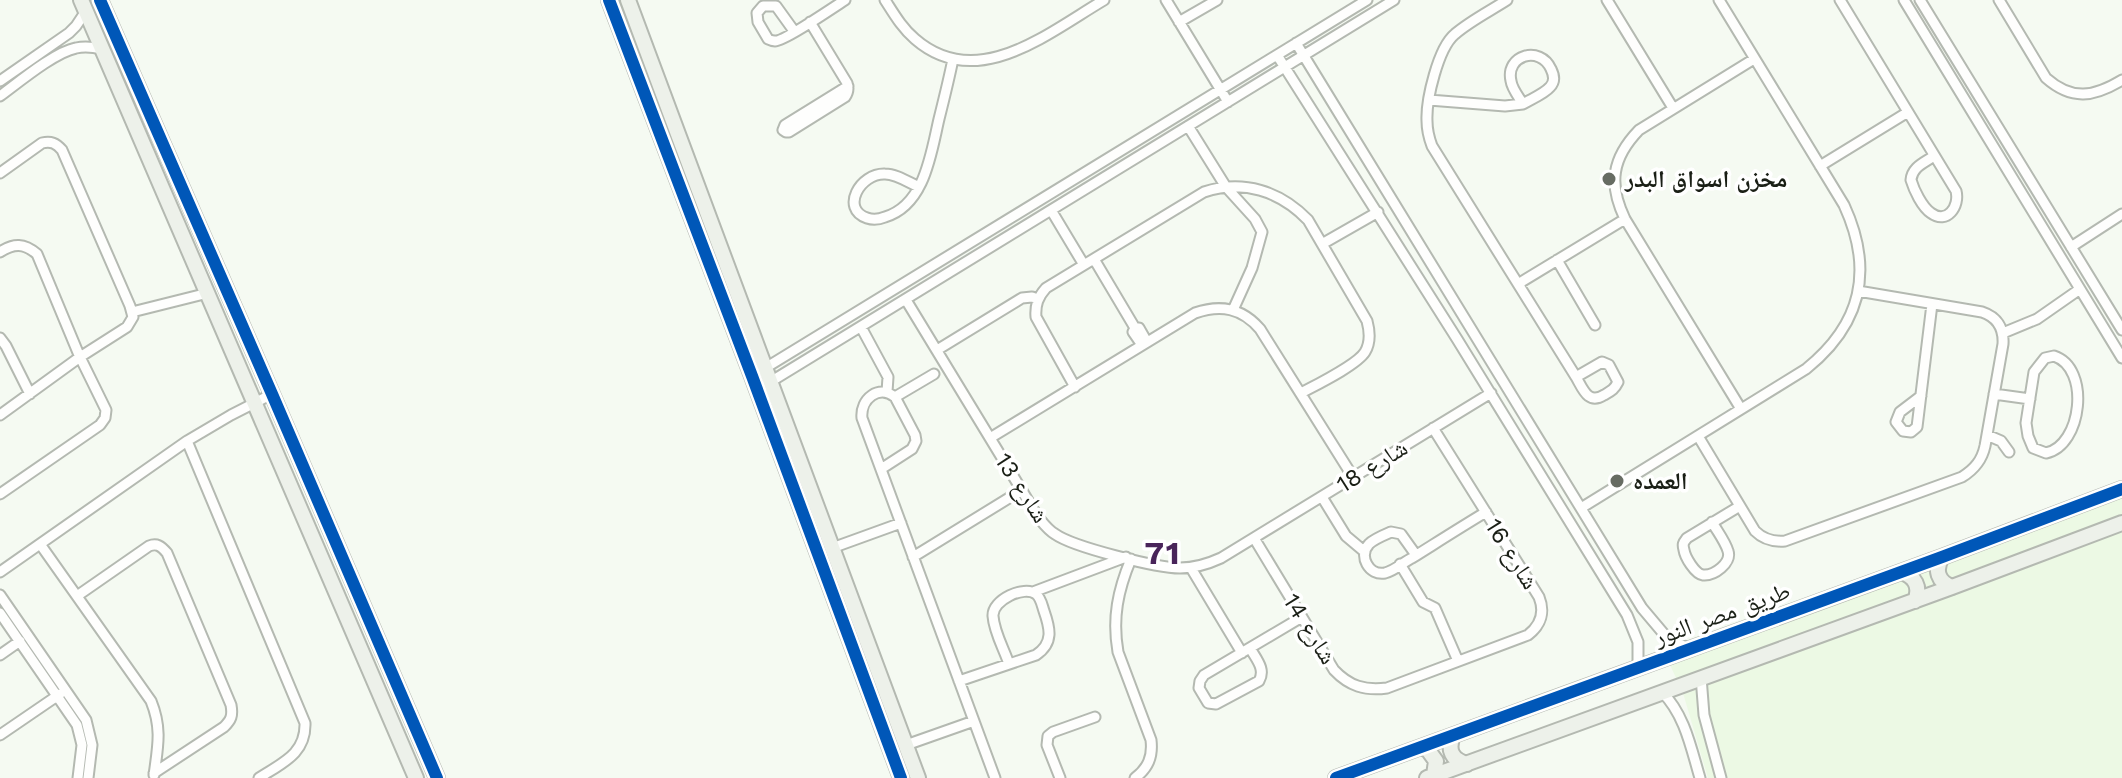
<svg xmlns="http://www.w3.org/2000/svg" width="2122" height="778" viewBox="0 0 2122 778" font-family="'Work Sans','Noto Naskh Arabic',sans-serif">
<rect width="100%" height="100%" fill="#f5faf2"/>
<path fill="#ecf9e4" d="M2122,481v297h-414l-25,-85 -13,-28z"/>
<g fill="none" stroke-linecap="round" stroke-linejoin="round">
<defs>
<path id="street" d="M885,0c9,14 17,28 30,39 62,54 133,-6 189,-39
M1166,0l62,102
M1507,0c-17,11 -37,21 -52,34 -17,14 -29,66 -28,87 0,9 2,17 5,25l144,231c7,12 12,28 28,18 7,-4 10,-5 14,-13l-9,-17 -7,-3 -26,15
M1607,0l66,108
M1840,0l116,191c4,15 -9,34 -25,22 -9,-6 -17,-23 -20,-33 1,-13 13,-17 23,-24
M1904,0l218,358
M1920,0l202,330
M1999,0l47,78c26,23 48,19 76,2
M810,22l37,61c2,6 1,10 -2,14l-56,35h-3l-3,-2 2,-5 63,-39
M1179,22l38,-22
M794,31l-18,-25h-13l-6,7 1,9 10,17c2,1 4,2 7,2 8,1 59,-34 70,-41
M1296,43l346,565 27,32 20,8
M1277,55l180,284 170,276 11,27v26
M0,81l69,-48 7,-7 10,-15
M0,96c19,-14 55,-44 76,-48 9,-2 17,-1 26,1
M1429,100l76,6 18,-2c-4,-7 -11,-15 -12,-23 -6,-26 29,-36 40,-12 3,6 4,13 -1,18 -6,7 -19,12 -27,17
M1188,126l38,61 29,32 7,13 -10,36 -19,42
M1820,166l88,-54
M0,173l42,-30c9,-2 14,0 20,7l68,156 3,11 -6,10 -47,30 -80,58
M919,187c-11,-5 -23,-13 -34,-13 -25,-1 -45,35 -18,44 6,2 13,1 18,-1 40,-12 46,-64 54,-98 5,-20 10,-40 14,-60
M1051,210l33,55
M1322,244l56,-32
M2071,247l51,-33
M0,252c14,-9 24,-9 37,2l42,101 27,55 -1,8 -5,7 -100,69
M1094,259l41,69
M1557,260l38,65
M1518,284l107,-65
M906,300l132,217c5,6 10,13 17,17 18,13 102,34 125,34 15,0 28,-4 41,-10l270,-165
M132,312l76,-19
M861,327l27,50 -1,15
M2003,333l34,-14 43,-30
M0,338l6,8 24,48
M1142,345l-9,-13 2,-4h4l8,14
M937,350l85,-52 10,-1 6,2
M2054,356c37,12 28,90 -8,97l-13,-5 -5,-12 -2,-13 8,-51 11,-14z
M762,370l605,-370
M1075,387l-39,-70c-1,-12 2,-20 10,-29l158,-96c39,-13 76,-1 104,28l59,101c3,11 4,21 -2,31 -8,13 -49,33 -64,41
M757,390l637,-390
M1994,394l36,5
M1921,396l-21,16 -4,10 7,9 8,1 6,-5 15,-123
M895,397l39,-23
M1741,409l-116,-190c-17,-35 -13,-61 14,-89l115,-71
M1987,435l14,6 8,11
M1698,436l57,95c8,8 18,11 30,10l177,-64c13,-8 20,-17 23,-31l18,-102c1,-16 -6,-27 -21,-32l-124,-21
M990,438l205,-125c26,-9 47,-5 65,16l93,148
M187,441l118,282c1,31 -23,40 -46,55
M881,469l31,-20 4,-8 -1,-6 -20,-38c-16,-13 -35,2 -33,21l133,360
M1322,497l24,39 19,16
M1581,508l225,-139c56,-45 68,-99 38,-164l-125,-205
M1712,522c5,9 13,19 16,29 4,12 -14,25 -25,24 -8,-1 -18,-18 -19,-25 -2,-7 0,-8 3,-12l53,-32
M1254,538l80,132c15,16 31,21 53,18l141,-53c13,-10 17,-23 11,-38l-106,-169
M40,544l111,157c11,27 7,45 3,74
M832,548l69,-25
M1416,555l-15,-21 -10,-2c-7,3 -17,7 -22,12 -11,12 0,32 16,29 9,-2 19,-11 27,-15 24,-15 49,-31 74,-46
M913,557l109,-67
M1131,559c-13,31 -19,59 -13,93l33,88c2,17 -3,28 -16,38
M1400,564l23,38 12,6 23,53
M1191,568l51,85
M0,572l187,-131 44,-26 41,-21
M1033,592l93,-35
M0,595l86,125 6,25 -4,33
M77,596l72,-50c8,-3 12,0 18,7l64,152c2,11 0,15 -7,22l-70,46
M0,613l77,112 5,20 -4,33
M1250,648c6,11 16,21 9,33l-43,23 -8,-1 -9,-15 1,-7 4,-6 98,-58
M0,655l20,-14
M1701,677l3,38 17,63
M959,681l77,-26c18,-12 14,-27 8,-44 -2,-6 -3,-13 -8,-17 -12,-9 -44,6 -43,22 1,16 11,33 16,48
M1662,692c23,23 29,56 38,86
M0,735l60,-41
M906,745l68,-24
M1060,778l-13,-33 1,-9 5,-4 42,-15"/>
<path id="secondary" d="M81,0l335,778
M100,0l172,394 165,384
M609,0l143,376 149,402
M628,0l290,778
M1942,557c-8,13 -4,25 10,30
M1901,572c14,4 20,15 14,29
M1453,736c-6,14 -1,24 14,28
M1421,747l7,3 8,11 -2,14
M1336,778l606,-221 180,-68
M1427,778l525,-191 170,-64"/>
</defs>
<use href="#street" stroke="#b4b9b1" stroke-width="13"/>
<use href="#secondary" stroke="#b4b9b1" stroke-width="18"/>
<use href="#street" stroke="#fefefd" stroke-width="9"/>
<use href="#secondary" stroke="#edf1ea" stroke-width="14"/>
<defs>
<path id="cycleway" d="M100,0l172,394 165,384
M609,0l143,376 149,402
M1336,778l606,-221 180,-68"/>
</defs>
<use href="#cycleway" stroke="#fff" stroke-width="17"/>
<use href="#cycleway" stroke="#0057b8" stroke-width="12"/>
</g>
<g fill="#676c63" stroke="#fff" stroke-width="3">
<circle cx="1609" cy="179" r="8"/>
<circle cx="1617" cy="481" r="8"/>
</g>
<g text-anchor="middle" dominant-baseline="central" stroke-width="7" stroke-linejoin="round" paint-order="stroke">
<g font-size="24" font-weight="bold" fill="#1a1f16" stroke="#fff" text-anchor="start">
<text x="1625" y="179">مخزن اسواق البدر</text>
<text x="1633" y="481">العمده</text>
</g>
<g font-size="24" fill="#1a1f16" stroke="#fff">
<text transform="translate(1372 466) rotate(-32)">شارع 18</text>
<text transform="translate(1022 488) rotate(57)">شارع 13</text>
<text transform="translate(1512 554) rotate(58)">شارع 16</text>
<text transform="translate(1722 614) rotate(-20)">طريق مصر النور</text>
<text transform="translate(1310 629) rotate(58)">شارع 14</text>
</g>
<g font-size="32" font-weight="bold" letter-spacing="2" fill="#49245a" stroke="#fff">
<text x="1163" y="553">71</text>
</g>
</g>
</svg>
